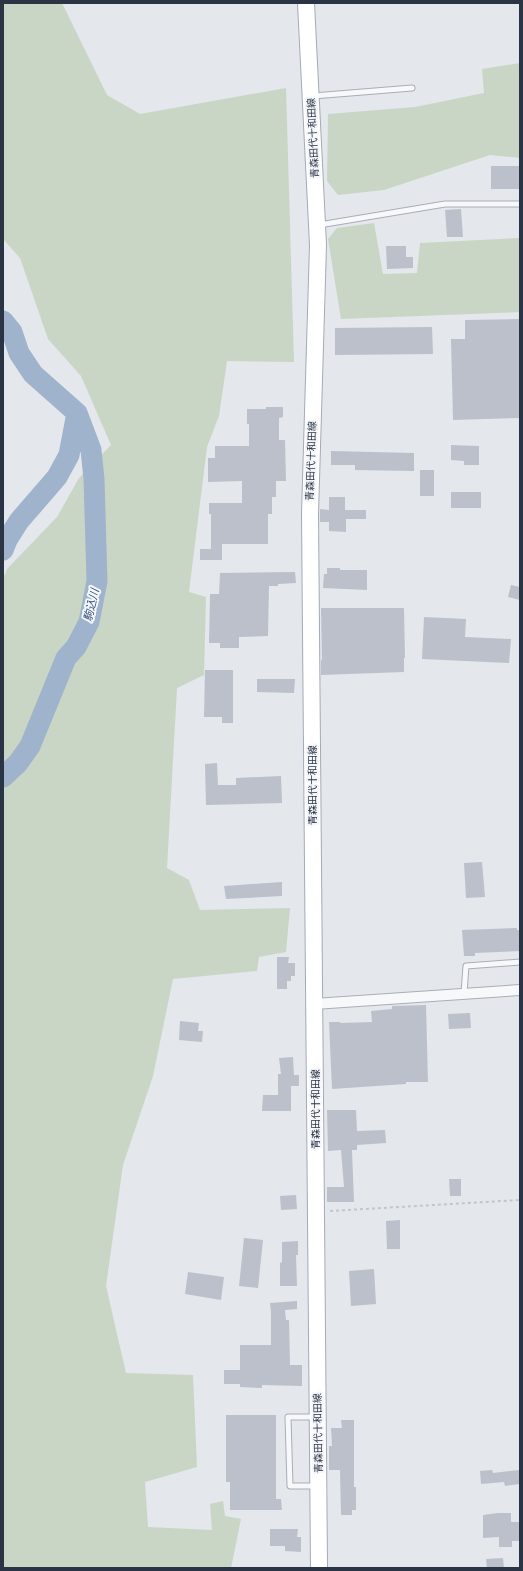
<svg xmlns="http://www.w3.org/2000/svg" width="523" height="1571" viewBox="0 0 523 1571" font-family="'DM Sans','Noto Sans JP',sans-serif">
<rect width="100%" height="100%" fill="#e4e7ec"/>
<path fill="#c9d6c5" d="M3,3h59l45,92 33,19 146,-26 8,274 -67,-1 -8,55 -12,31 -18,145 17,5 -2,78 -27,13 -10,180 22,12 11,30 90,-2 -4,44 -27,5 -2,14 -84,8 -20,97 -30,89 -17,121 20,87 67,2 4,92 -52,15 3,45 64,3 -2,-26 13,-3 2,15 16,3 -10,49h-228v-989l4,-10 50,-52 22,-39 32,-33 -30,-69 -33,-37 -28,-81 -17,-19z
M520,63v95l-30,-3 -106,35 -46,5 -11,-14 1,-67 87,-7 69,-14 -2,-24z
M374,223l9,51 34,-1 3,-30 99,-5 1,4v70l-179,7 -13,-80 9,-11z"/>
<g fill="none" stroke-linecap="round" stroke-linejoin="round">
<path stroke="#9fb4cc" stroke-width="21" d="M3,321l9,11 7,21 14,21 44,39 14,37 3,29 3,102 -8,41 -13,25 -10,11 -36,88 -12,17 -15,14
M3,550l4,-10 12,-19 38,-44 12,-22 8,-42"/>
</g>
<path fill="#bbc0ca" d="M491,166h29v23h-29z
M461,209l2,28h-16l-2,-27z
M386,246h20v11h7v11l-26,1z
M520,319v99l-67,2 -2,-81h14v-19z
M432,327l1,27 -98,1v-27z
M266,407h17v10l-4,1v22h6l1,41h-10v16h-4v17h-4v30h-46v16h-22v-11h11v-35h-2v-11h33v-22l-34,1v-24h7v-12h34v-22h-2v-15h19z
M451,445l28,1v19h-15v-4l-13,-1z
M331,451l83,2v18l-59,-1v-5h-24z
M420,470h14v26h-14z
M451,492h30v16h-30z
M329,497h16v13h21v9h-20v13l-17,-1v-9h-9v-13l9,1z
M327,568h13v2h27v20l-44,-2 1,-14h3z
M295,572l1,11 -18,1v2h-9l-1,50 -29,1v11h-19v-5h-11l1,-49h9l1,-21z
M511,585l9,2v13l-12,-3z
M321,608h83l1,50h-1v14l-83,3v-15h1z
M424,617l42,2 -1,18 46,2 -2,24 -87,-4z
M205,670h28v53h-11v-6h-18z
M257,679h38l-1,14 -37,-1z
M217,763l1,22h18v-7l45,-2 1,27 -76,2 -1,-41z
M482,862l3,35 -19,1 -2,-35z
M282,882v14l-56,3 -2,-13z
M517,928v2h3v21l-45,2v3h-11l-2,-26z
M277,957h12l-1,6h7v13h-4v5h-4v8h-10z
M426,1005l2,77h-22v2l-74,5 -3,-67h11v1l32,-1 -1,-11 21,-2v-3z
M470,1013l1,15 -22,1 -1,-15z
M180,1021l19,2 -1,8h5l-1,11 -23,-2z
M293,1057l1,18h5v11h-8v25h-29l1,-16h15v-21h3l-2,-16z
M327,1110h29l1,21 28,-1 1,13 -29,2v5h-5l2,52h-27v-15h17l-3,-37 -13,1z
M449,1179h12v17h-11z
M296,1195l1,14 -16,1 -1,-14z
M400,1220v29h-13l-1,-28z
M244,1238l19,2 -5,48 -19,-2z
M298,1241v14h-2l1,31h-17v-23l2,-1v-20z
M374,1269l2,35 -25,2 -2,-35z
M188,1272l36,5 -3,23 -36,-6z
M297,1301v8l-12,1 1,10h3l1,45h12v21l-40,-1v3l-22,-1v-3h-16v-14h16v-25h31v-33l-1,-9z
M226,1415h50v84h5l1,11h-52v-28h-4z
M341,1420h13v67h2v23h-4v5h-11l-1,-45h-11v-24h3l-1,-18h11z
M492,1470l1,3 26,-3 1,14 -15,2 -1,-4 -23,2 -1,-13z
M498,1513h13v9h9v19h-8v6h-13v-10l-16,1v-23z
M270,1529h28l-1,8h4v15l-16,-1v-5h-15z
M503,1558l1,10h-17l-1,-9z"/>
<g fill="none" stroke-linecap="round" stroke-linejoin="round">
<defs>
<path id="lane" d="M313,96l99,-8
M319,225l126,-21h75
M464,993l2,-27 54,-4
M315,1417h-27l2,69h26"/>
<path id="street" d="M314,1004l206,-14"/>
<path id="primary" d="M306,3l12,242 -8,269 9,1054"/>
</defs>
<use href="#lane" stroke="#a9aeb7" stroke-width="7"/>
<use href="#street" stroke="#a9aeb7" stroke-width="12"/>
<use href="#primary" stroke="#a3abb8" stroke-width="18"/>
<path stroke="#c2c5cb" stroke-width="2" stroke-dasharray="3 3" stroke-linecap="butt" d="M330,1211l190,-11"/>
<use href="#lane" stroke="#f7f8fa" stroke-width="5"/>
<use href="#street" stroke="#f7f8fa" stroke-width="10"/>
<use href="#primary" stroke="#fff" stroke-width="16"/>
</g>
<g text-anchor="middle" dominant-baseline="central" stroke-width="4" stroke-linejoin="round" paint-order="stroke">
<g font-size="10" fill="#2b3445" stroke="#f4f6f9">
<text transform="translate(313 138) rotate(-93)">青森田代十和田線</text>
<text transform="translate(311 461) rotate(-88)">青森田代十和田線</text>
<text transform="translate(312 785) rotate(-90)">青森田代十和田線</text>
<text transform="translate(315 1109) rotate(-90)">青森田代十和田線</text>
<text transform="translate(318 1433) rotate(-91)">青森田代十和田線</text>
</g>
<g font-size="11" font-style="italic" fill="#34527a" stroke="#f4f6f9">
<text transform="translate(91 605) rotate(-77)">駒込川</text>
</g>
</g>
<rect width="523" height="1571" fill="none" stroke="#2b3445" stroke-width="8"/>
</svg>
